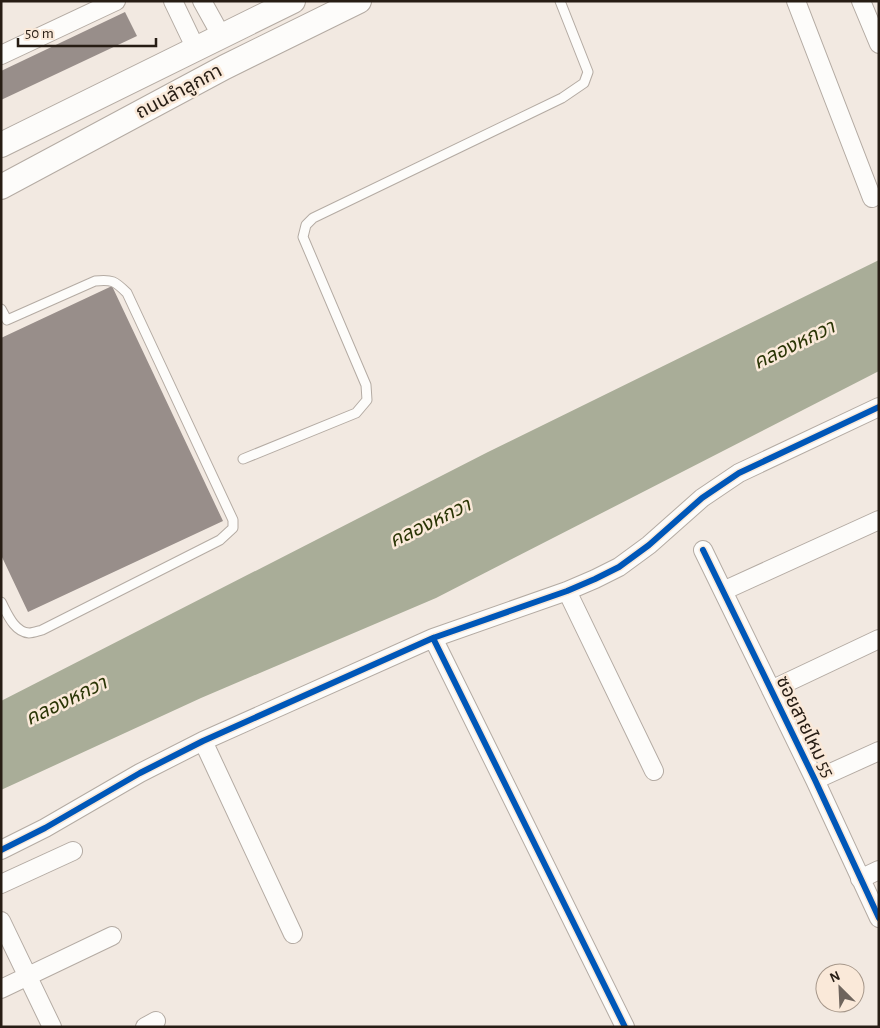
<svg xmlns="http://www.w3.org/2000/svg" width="880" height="1028" viewBox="0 0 880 1028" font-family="'Alegreya Sans','Noto Sans Thai',sans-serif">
<rect width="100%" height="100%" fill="#f2e9e1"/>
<path fill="#a9ad98" d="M879,260v111l-443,227 -235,100 -200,92v-89l487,-249z"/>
<path fill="#988e8a" d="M125,12l12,24 -136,64v-29z
M112,286l111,235 -195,91 -27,-57v-217z"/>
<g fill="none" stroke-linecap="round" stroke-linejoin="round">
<defs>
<path id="lane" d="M1,309l6,11 88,-39c17,-2 20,0 32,12l106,227v8l-13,12 -178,90c-4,1 -9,3 -13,3 -15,-1 -22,-20 -28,-31
M243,459l113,-46 11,-13 -1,-15 -63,-148 3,-12 7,-7 249,-120 22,-15 4,-11 -28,-71"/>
<path id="street" d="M173,1l23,48
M202,1l20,36
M796,1l76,197
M861,1l18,43
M1,55l115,-54
M703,550l112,230 64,138
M567,591l87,180
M723,591l156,-71
M433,638l192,389
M771,690l108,-51
M203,741l90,193
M815,780l64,-29
M1,850l44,-22 95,-55 63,-32 230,-103 134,-47 28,-12 24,-12 30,-22 53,-47 37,-25 140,-66
M860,879l19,-9
M1,884l72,-33
M1,921l51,106
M1,989l111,-53
M145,1027l11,-6"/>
<path id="secondary" d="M1,145l292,-144
M1,187l224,-120 134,-66"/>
</defs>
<use href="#lane" stroke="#b4aba3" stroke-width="11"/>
<use href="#street" stroke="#b4aba3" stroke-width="20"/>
<use href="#secondary" stroke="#b4aba3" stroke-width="26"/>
<use href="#lane" stroke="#fdfcfa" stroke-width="9"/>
<use href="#street" stroke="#fdfcfa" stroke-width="18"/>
<use href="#secondary" stroke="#fdfcfa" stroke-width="24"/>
<defs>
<path id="cycleway" d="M703,550l112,230 64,138
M433,638l192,389
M1,850l44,-22 95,-55 63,-32 230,-103 134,-47 28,-12 24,-12 30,-22 53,-47 37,-25 140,-66"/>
</defs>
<use href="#cycleway" stroke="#fae9d9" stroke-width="9"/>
<use href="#cycleway" stroke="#0057b8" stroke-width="6"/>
</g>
<g text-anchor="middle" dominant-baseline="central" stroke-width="5" stroke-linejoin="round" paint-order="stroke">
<g font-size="19" fill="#271d14" stroke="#fae9d9">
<text transform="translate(179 92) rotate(-28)">ถนนลำลูกกา</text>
<text transform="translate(805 727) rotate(64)">ซอยสายไหม 55</text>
</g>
<g font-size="20" font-style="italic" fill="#2a3505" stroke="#fae9d9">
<text transform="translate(794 345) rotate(-26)">คลองหกวา</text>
<text transform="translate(430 523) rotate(-26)">คลองหกวา</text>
<text transform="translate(66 701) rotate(-26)">คลองหกวา</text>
</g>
</g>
<rect width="880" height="1028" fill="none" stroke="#271d14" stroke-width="5"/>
<g transform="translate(840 988) rotate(336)"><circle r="24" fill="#fae9d9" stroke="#a6978a"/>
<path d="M0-4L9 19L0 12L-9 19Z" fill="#6e645c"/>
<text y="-8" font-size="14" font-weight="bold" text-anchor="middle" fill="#271d14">N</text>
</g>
<path d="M18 38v8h138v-8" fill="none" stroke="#271d14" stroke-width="2.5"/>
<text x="25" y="38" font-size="15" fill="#271d14" stroke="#fae9d9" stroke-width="4" paint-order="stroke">50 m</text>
</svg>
